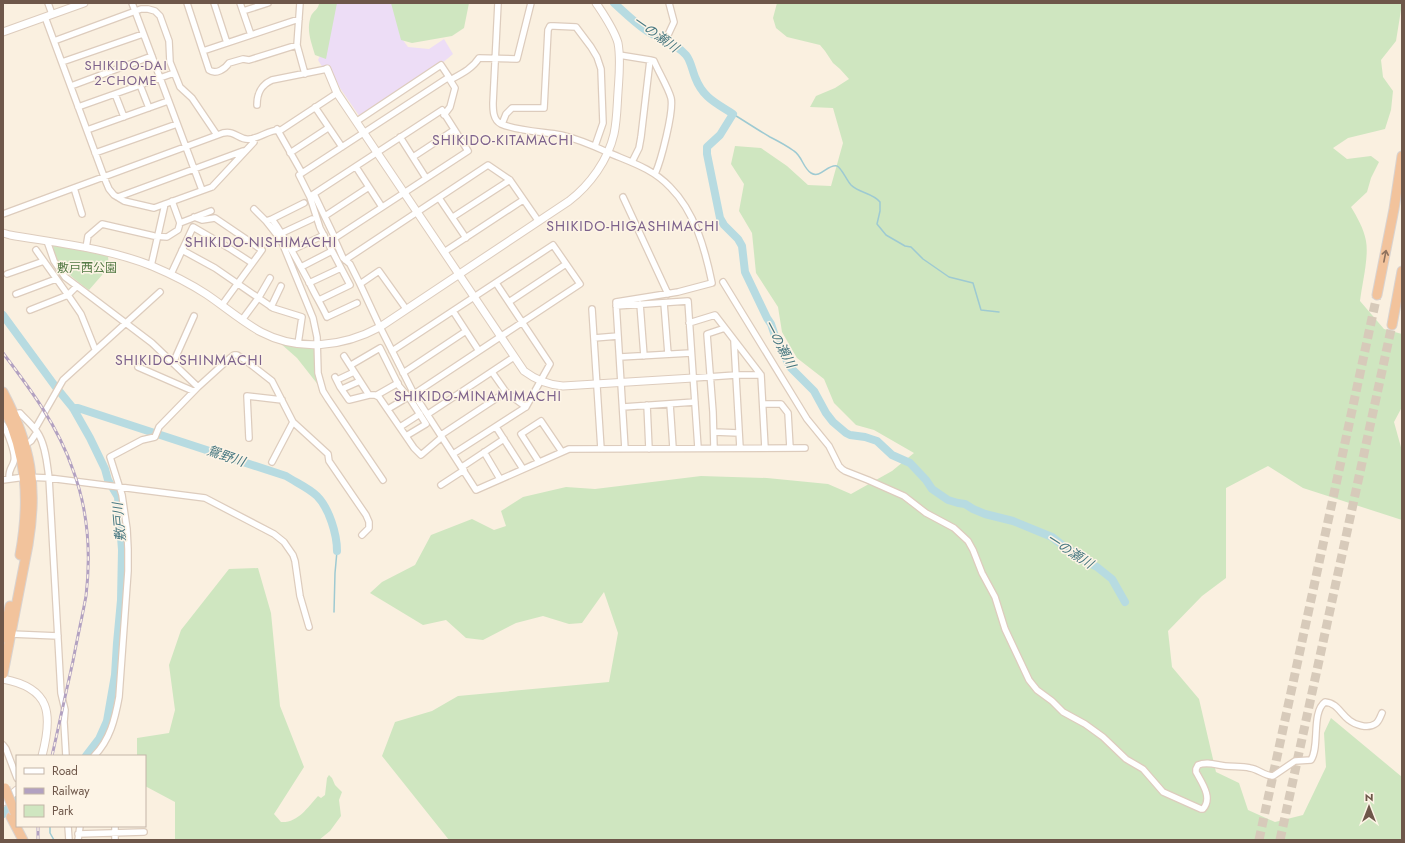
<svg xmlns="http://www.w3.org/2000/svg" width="1405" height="843" viewBox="0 0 1405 843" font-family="Jost,'Noto Sans JP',sans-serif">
<rect width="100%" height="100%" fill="#faf0e0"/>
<path fill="#edddf6" d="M334,3h62l4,33 8,11 21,2 15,-10 9,15 -12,10 -81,53 -20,-29 -11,-22 -6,2 -5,-8 5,-10z"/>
<path fill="#cfe6c0" d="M319,3h18l-11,56 -11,-4c-4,-14 -9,-25 -4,-39 2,-5 8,-7 8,-13z
M391,3h78l-5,25 -12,8 -40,7 -11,-3z
M777,3h624v7l-5,31 -15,19 2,17 10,14 -2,19 -6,19 -37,9 -15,10 14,11 24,-3 8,6 -8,16 -4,14 -16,15c6,10 13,22 15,34 3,16 -4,43 -6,60l24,28 18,5v73l-8,15 8,29v69l-99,-32 -35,-22 -42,22v90l-24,18 -34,35 4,36 27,32 17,73 23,11 9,27 27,12 28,-7 23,-48 -2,-34 7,-15 71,59v63h-953l-67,-84 13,-34 37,-11 26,-15 151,-14 9,-49 -14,-41 -22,31 -13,1 -26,-8 -27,7 -33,17 -17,-2 -20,-18 -23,5 -53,-32 12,-11 33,-17 16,-30 41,-16 22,11 12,-4 -5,-15 22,-14 43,-10 29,2 106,-13 66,2 61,6 23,10 41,-23 22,-18 -40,-23 -18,-5 -22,-22 -10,-24 -27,-21 -15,-26 -4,-25 -22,-34 -4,-40 -13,-22 5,-27 -13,-20 4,-18 26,2 26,18 21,19 23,1 12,-43 -10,-35 -23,-1 6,-11 19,-8 14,-9 -9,-10 -7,-6 -8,-12 -5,-6 -33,-8 -11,-9 -3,-10z
M57,245l51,11 1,11 -20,23c-15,-11 -34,-24 -36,-44z
M280,343l34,6 2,25 3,12 -22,-28z
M258,568l13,45 9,93 24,61 -30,47 7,8c17,1 26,-14 37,-26l3,2 4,-3 2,-17 2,-3 3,3 3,7 7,7 -3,8 2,16 -11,15 -11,9h-144v-38l-30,-16v-30h-8v-18l32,-5 6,-23 -6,-45 12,-35 48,-61z"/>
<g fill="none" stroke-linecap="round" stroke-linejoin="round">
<path stroke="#9ecad2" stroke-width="1.5" d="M733,114c13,8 25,16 37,23 8,4 17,9 24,14 8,5 9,17 17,22 10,6 16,-9 26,-7 4,1 10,15 14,19 8,8 22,8 29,17v9l-3,13 9,11 19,11 6,1 12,12 26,18 24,6 8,27 18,2
M334,612l1,-39 2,-22
M50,826v7l4,7"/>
<path stroke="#b7dbe1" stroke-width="8" d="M614,3c11,10 21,20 33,28 12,8 29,12 39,24 5,6 6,15 9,22 8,21 21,26 38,37l-13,21 -13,12v7l13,64 4,7 14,14 4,7 3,26 22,46 4,6 4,12 15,31 24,24 12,22 7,9 13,11 4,2 15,2 12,4 15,14 18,8 16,17 6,9 16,11 10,3 7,1 8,5 12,5 28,7 39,16 14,11 9,5 10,8 12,6 15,12 13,23
M3,315l52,71 18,22 17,30 15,31 3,11 10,17 4,53 -1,50 -4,43 -2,32 -8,46 -8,18 -13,17
M73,408h5l208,68c11,7 23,12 31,20 12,12 20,38 20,55
M3,814l14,-15"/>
<path stroke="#d7caba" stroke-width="9" stroke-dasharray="9 4.5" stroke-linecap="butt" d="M1259,840l118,-545
M1280,840l112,-515"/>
<defs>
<path id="minor" d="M48,3l4,11
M132,3l70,187
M187,3l22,67c7,5 16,-1 20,-7l14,-4 6,1 48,-15
M214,3l13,40
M240,3l11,32
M300,3l-3,42 8,29
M498,3l-5,100c0,7 0,17 8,21 16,7 43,8 60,11 17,4 31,10 46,17 23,10 45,16 63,35 25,25 35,62 42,96l-34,9 -62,10 9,147
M243,11l25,-8
M45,17l61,165 3,7 5,6 10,6 30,7 58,-21 42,-45v-4
M667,37l7,-15 -5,-19
M54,41l87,-32h7l7,2 5,5 9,25 1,21 10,25 12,11 25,37
M203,51l96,-32
M619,55l31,5 -9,77 -2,11 -7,14
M650,60l4,1c4,10 14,26 17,37 3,13 -10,63 -16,76
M62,62l81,-28
M140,85l9,23
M71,86l81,-30
M115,94l9,23
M257,105c0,-12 4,-20 15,-25l55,-11
M78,107l96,-34
M315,107l27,40
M444,115l6,-8 5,-19 -5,-8c11,-6 22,-11 29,-22l38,1 14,-56
M502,124l4,-10 6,-6h32l4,-78 2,-4h4l22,1 15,20 6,10 4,12 2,54 -8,23
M277,129l25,44
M87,130l81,-29
M400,137l26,41
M95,153l82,-29
M290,153l38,-25
M413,157l41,-27
M356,167l26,40
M74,188l8,26
M314,194l21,44v2l8,18 7,6 10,20 20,43 34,67 62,96 93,-41 236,-1
M312,195l130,-85 26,41 -133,87
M118,197l125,-46
M623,197l45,97
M439,198l27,40
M254,209l12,12 15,19 32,78 4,19 1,36 5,18 5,8 55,81
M3,214l220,-81c13,-3 16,8 27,6 11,-1 19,-10 31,-9l56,-37
M325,216l44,-29
M194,217l8,3 13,-2 47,32 -40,55
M453,217l57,-37
M272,219l32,-16
M266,221l6,-2c15,21 26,43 38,65 5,11 12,22 17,33l30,-14
M180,223l31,-12
M282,233l30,-14
M47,241l7,20 11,16 87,66 46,44
M86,248l2,-12 14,-12 52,12 13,1 11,-7 2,-7 -8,-22
M36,250l32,45 9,-9
M182,250l33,18 58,40 29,9 -4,27
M292,250l32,-15
M444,252l79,-52
M345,260l143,-95 22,15 27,39
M151,266l14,-62
M301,267l31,-16
M7,274l37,-13
M171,274l22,-47 36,21 23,15
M723,282l84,137 22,27 10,20 3,3 3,2 23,9 36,16 22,17 28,15 14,13 5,9 9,23 13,24 10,32 24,51 8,10 15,11 11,11 22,12 18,13 23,22 17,10 20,23 38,17h2c10,-11 -1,-26 -7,-37v-3l2,-4c9,-4 18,0 27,1 9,1 17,0 25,2 8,1 15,8 23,8l22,-15 16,-1c9,-13 0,-48 14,-58 12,1 15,11 24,18 6,5 19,9 26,4 4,-2 5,-7 7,-11
M309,283l32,-15
M360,284l19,-13 25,35
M16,294l40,-15
M319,300l31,-15 -30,-57 -10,-31 -11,-22 150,-98 -8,-12 -84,56
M509,302l57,-38
M664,303l4,51
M640,304l4,52
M616,306l72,-5 10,147
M271,307l10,-21
M592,309l9,140
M30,310l38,-15 13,19 14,35
M453,311l26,40
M242,320l17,-23 11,-19
M689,323l26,-8 46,60 4,73
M594,338l24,-2
M734,341l6,107
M392,351l161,-106 27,39 -166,110
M344,356l25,39h6l4,2 35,51 7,7 21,-18
M620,357l71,-4
M173,363l21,-47
M351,365l29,-17 19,38 11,13 16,25 -20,12
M138,367l55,24
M492,372l14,20 20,15
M403,373l63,-42
M335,377l5,10 9,13 20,-5
M693,378l43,-3h25
M337,380l17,-8
M342,389l18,-8
M377,395l21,-12
M670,404l3,44
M763,404h18l7,9 2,35
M647,405l2,44
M623,407l72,-5
M388,409l20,-12
M14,414l6,-1c6,7 14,13 19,22 7,13 8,29 10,43l12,215 4,17 -1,12 2,34
M428,414l86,-57
M3,425c4,6 13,28 11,36 -2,8 -5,6 -5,17
M400,427l20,-13
M496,427l27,42
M35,429l28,-49 97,-88
M714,432l25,1
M441,435l65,-43
M249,438l-2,-42 35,4
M25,445l6,-4 6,-9
M714,448l-1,-36 -6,-78 18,-6
M484,452l16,27
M453,454l73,-47 24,-43 -54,-81
M272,462l21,-40
M539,462l-18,-28 20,-13 21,31
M462,467l42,-28
M3,480l22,-3 24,1 156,20 69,36 10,8 9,13 2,6 5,35 9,31
M441,485l23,-15
M11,634l47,2
M3,745l3,4 11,29
M94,756c16,-16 21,-37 25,-59l9,-126v-22l-1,-20 -5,-34 -12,-38 32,-17 13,-3 4,-10 39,-40 32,-29 4,-3h3l8,5 27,21 21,41 35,32 1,7 37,54 3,7v6l-7,7
M68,826l1,14
M115,826v14
M78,834l66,-2
M78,840l2,-14"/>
<path id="tertiary" d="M3,32l81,-29
M327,69l10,24 187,278c12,9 24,14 39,15l130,-8
M3,233l7,2c47,8 97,13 142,31 19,8 37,17 54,28 18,12 35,27 55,38 38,20 82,15 119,-5l189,-126c21,-16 39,-41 45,-67 3,-14 3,-28 4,-42 1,-16 3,-33 0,-49 -4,-14 -14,-28 -22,-40
M3,679c48,9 50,35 39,77
M3,802l14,-12"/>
<path id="trunk" d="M1377,295l17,-86 8,-53
M1392,325l10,-54
M3,392c28,53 35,94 25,153l-25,129
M3,405c24,50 27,96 17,150
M3,638l7,-32
M11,817l12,23"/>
</defs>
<use href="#minor" stroke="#ddccbd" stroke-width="8"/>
<use href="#tertiary" stroke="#ddccbd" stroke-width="9"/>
<use href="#trunk" stroke="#d9d3d0" stroke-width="11"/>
<use href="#minor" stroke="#fff" stroke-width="5.5"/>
<use href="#tertiary" stroke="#fff" stroke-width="7"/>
<use href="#trunk" stroke="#f2c39c" stroke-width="9"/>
<defs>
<path id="rail" d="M3,353c28,37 55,73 70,117 15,40 18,84 13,126 -4,22 -9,43 -13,65 -7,32 -14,64 -21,95
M38,840v-14"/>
</defs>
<use href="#rail" stroke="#b2a1c1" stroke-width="3"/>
<use href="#rail" stroke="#fdf4e6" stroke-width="1.5" stroke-dasharray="4.5" stroke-linecap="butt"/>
<defs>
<path id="trunk-bridge" d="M5,788l10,25"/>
</defs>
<use href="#trunk-bridge" stroke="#d9d3d0" stroke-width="11" stroke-linecap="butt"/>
<use href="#trunk-bridge" stroke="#f2c39c" stroke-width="9"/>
</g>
<defs><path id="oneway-shaft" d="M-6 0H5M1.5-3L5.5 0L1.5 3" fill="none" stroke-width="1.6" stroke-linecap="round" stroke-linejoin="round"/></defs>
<use stroke="#8f725e" href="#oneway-shaft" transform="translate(1385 256) rotate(-79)"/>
<g text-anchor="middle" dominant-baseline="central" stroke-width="3" stroke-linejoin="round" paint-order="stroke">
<g font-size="12" fill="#547a45" stroke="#fdf4e6">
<text x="87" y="268">敷戸西公園</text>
</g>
<g font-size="13" font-style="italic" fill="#467780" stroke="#fdf4e6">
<text transform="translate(656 34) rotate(35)">一の瀬川</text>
<text transform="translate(780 344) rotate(62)">一の瀬川</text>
<text transform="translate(226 456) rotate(19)">鴛野川</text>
<text transform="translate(119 522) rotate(-95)">敷戸川</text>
<text transform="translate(1070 551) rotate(33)">一の瀬川</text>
</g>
<g font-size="13" letter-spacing="1" fill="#7d628c" stroke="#fdf4e6">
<text x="126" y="65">SHIKIDO-DAI<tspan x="126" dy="15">2-CHOME</tspan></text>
</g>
<g font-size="14" letter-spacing="1" fill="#7d628c" stroke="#fdf4e6">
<text x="503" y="140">SHIKIDO-KITAMACHI</text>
<text x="633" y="226">SHIKIDO-HIGASHIMACHI</text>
<text x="261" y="242">SHIKIDO-NISHIMACHI</text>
<text x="189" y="360">SHIKIDO-SHINMACHI</text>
<text x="478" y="396">SHIKIDO-MINAMIMACHI</text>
</g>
</g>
<rect width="1405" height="843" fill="none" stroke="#6e574a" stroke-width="8"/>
<rect x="16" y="755" width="130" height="72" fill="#fdf4e6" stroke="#c4b5a8"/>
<rect x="24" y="768" width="20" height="6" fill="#ffffff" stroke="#c4b5a8"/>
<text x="52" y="775" font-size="12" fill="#6e574a">Road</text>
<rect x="24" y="788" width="20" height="6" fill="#b2a1c1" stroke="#c4b5a8"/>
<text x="52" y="795" font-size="12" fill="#6e574a">Railway</text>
<rect x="24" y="805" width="20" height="12" fill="#cfe6c0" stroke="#c4b5a8"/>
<text x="52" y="815" font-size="12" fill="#6e574a">Park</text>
<g transform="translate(1369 807)" stroke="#fdf4e6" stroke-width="3" paint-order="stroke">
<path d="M0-3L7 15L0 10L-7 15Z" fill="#6e574a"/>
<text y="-6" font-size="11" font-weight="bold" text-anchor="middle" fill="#6e574a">N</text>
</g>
</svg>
